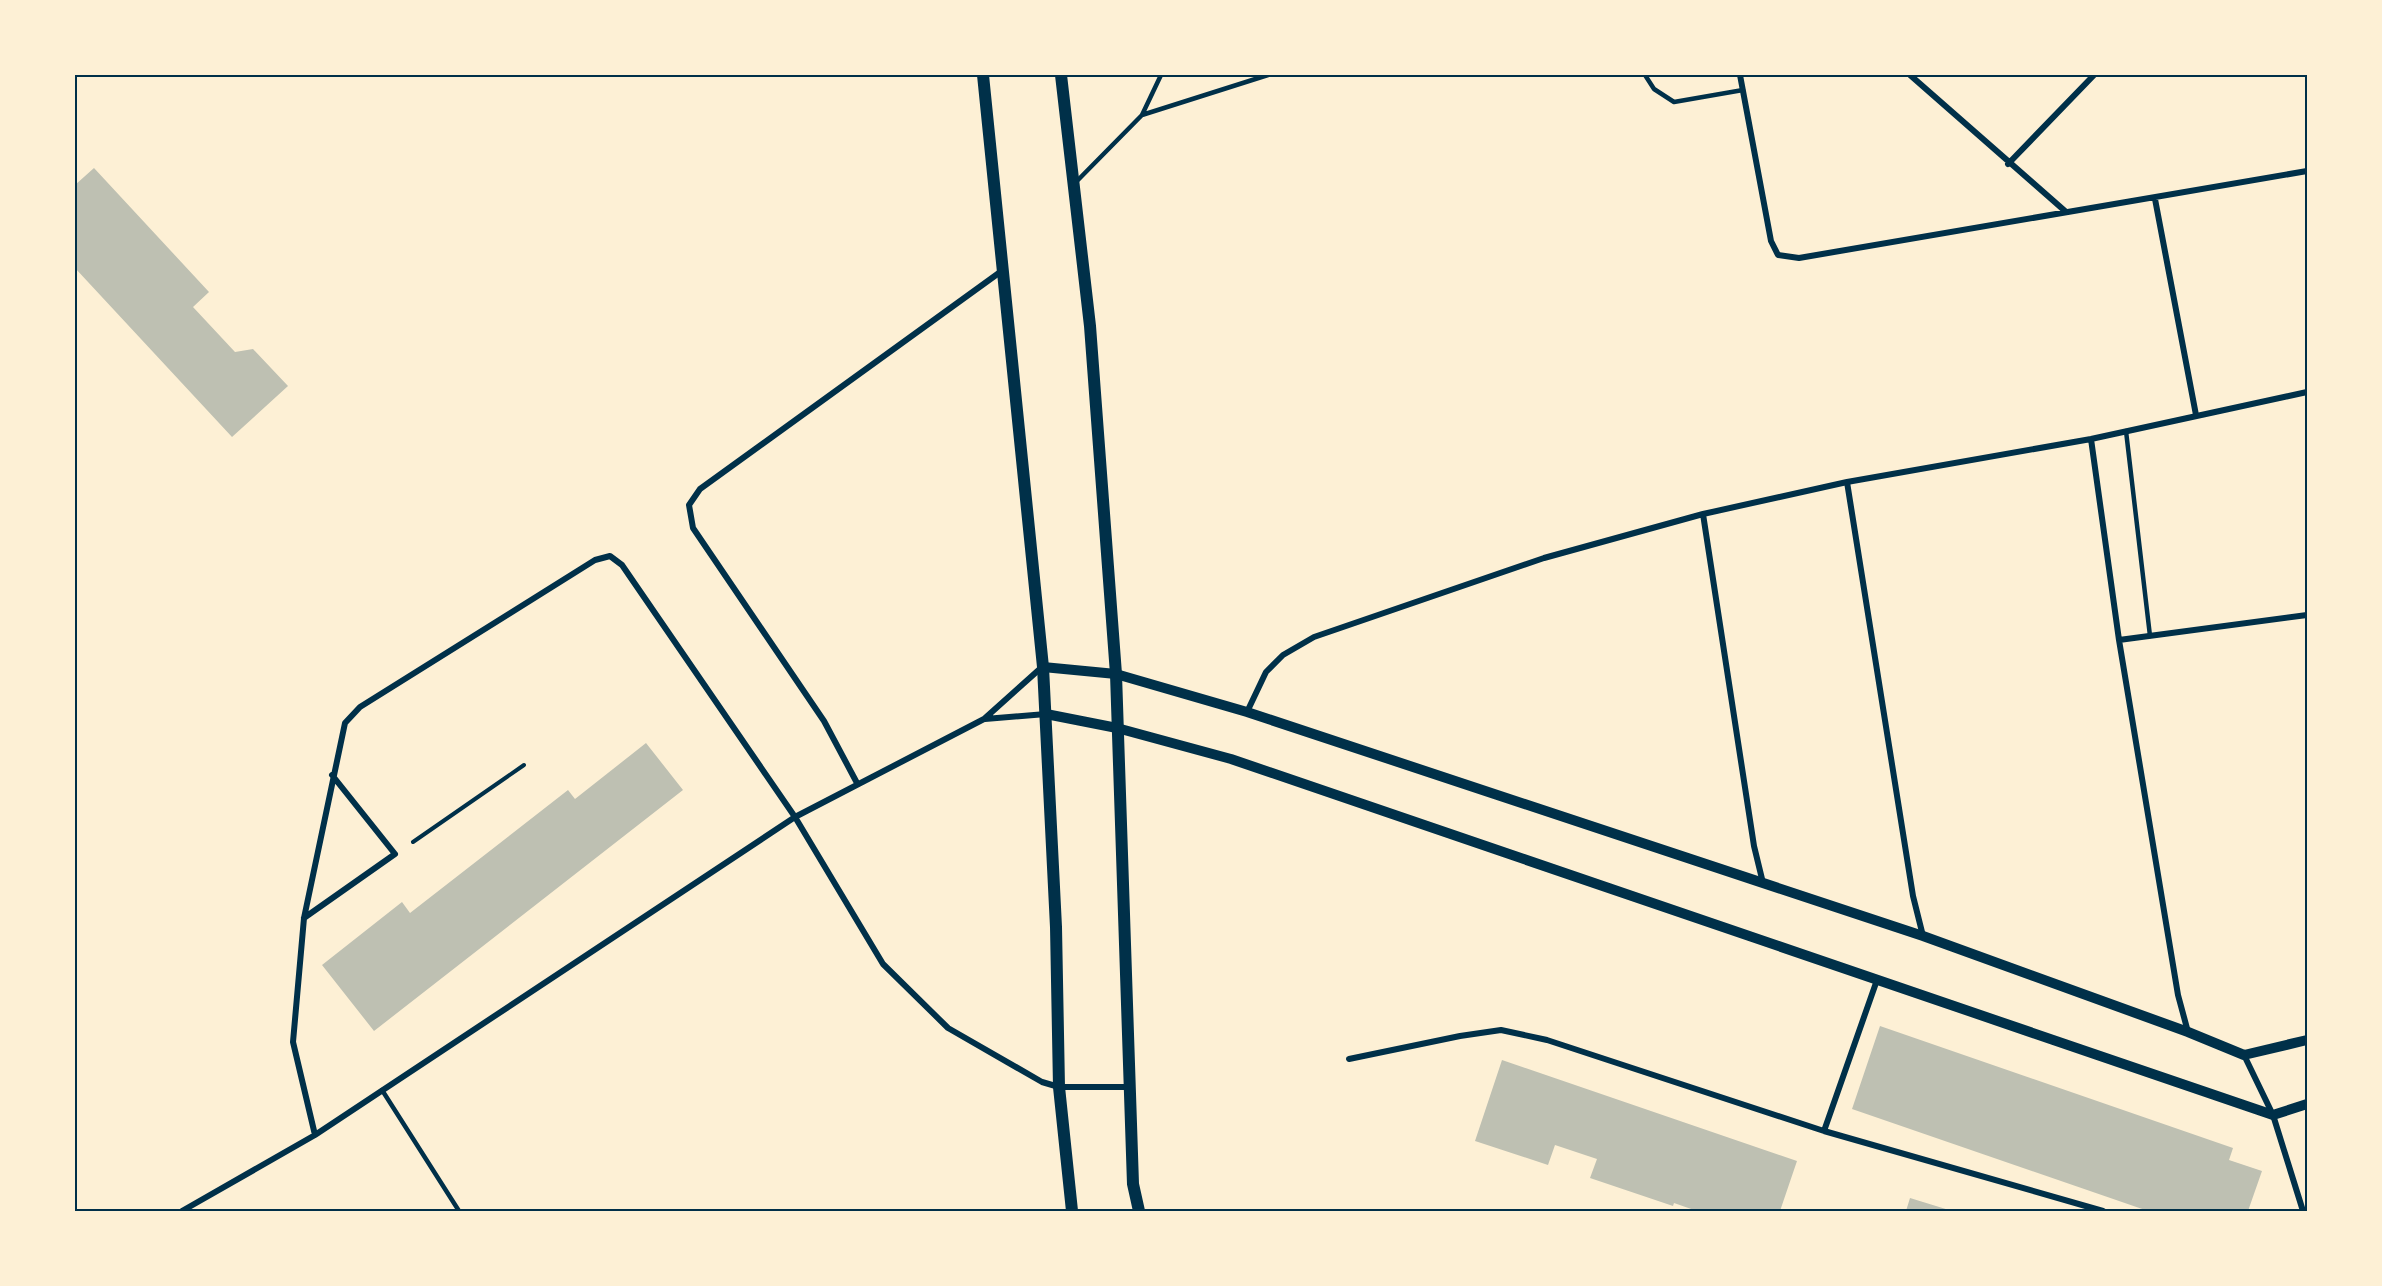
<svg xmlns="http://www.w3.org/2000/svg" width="2382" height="1286" viewBox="0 0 2382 1286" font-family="'Asap Condensed',sans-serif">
<rect width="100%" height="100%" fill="#fdf0d5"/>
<path fill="#bec0b2" d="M94,168l115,124 -16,15 42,45 18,-3 35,37 -56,51 -157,-169v-83z
M646,743l37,47 -309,241 -52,-66 80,-63 8,11 158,-123 7,9z
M1880,1026l353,122 -4,12 33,11 -14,40h-100l-296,-102z
M1502,1060l295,101 -17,50h-83l-23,-8 -1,3 -83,-28 7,-19 -42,-14 -7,20 -73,-24z
M1910,1198l39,12v1h-43z"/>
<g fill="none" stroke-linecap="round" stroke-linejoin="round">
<path stroke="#003049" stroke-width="4" d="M413,842l111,-77"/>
<path stroke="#003049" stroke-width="4.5" d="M1645,75l9,14 20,13 69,-12
M1142,115l126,-40
M1075,183l67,-68 19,-40
M2126,431l24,205
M382,1090l77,121"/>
<path stroke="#003049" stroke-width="6" d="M1740,75l31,166 7,14 21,3 508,-87
M1910,75l155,136
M2008,164l86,-89
M2155,199l41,216
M2091,439l28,201 59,355 10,37
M1847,482l66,414 10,40
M1703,514l51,332 9,37
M2119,640l188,-25
M1247,712l19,-40 17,-17 31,-18 230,-79 159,-44 144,-32 244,-43 216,-47
M985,719l61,-5
M857,783l-33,-62 -131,-193 -4,-23 11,-16 303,-219
M304,918l91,-64 -63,-79
M2244,1055l29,60 30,96
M1349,1059l111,-23 41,-6 46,10 277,91 279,80
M1824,1131l53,-151
M315,1135l-22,-93 11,-124 41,-195 15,-16 235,-147 15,-4 12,9 173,252 88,147 65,64 94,54 17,5h70
M182,1211l133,-76 480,-318 189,-98 58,-52"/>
<path stroke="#003049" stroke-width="10" d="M1043,667l73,7 131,38 676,224 265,96 56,23 63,-15
M1046,714l71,14 114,31 1042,356 34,-11"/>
<path stroke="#003049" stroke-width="12" d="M983,75l60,592 13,260 3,160 13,124
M1061,75l29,251 26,348 17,510 6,27"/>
</g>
<rect width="2382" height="1286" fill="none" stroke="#fdf0d5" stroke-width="153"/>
<rect x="76" y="76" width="2230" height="1134" fill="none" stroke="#003049" stroke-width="2"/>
</svg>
